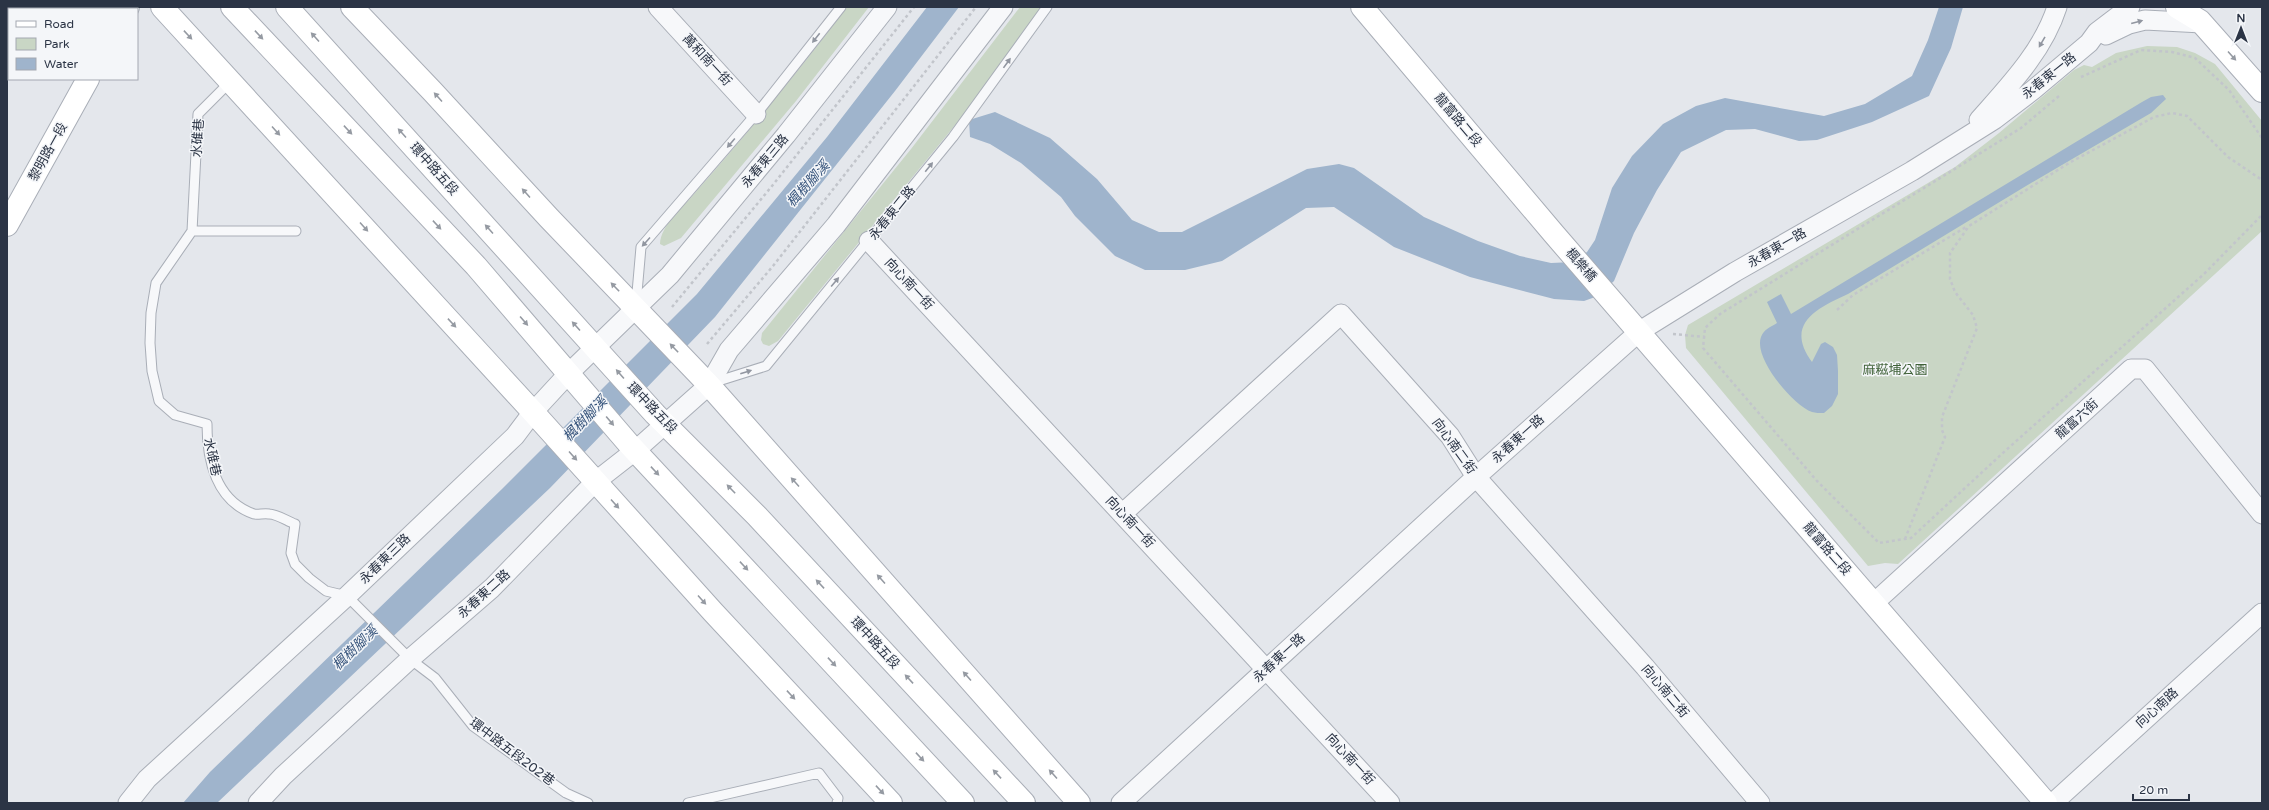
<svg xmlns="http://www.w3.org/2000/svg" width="2269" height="810" viewBox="0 0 2269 810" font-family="'Varela Round','Noto Sans TC',sans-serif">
<rect width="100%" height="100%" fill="#e4e7ec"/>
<path fill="#c9d6c5" d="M847,7h22l-73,94 -115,137 -17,8 -4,-2c1,-19 22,-36 34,-50 53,-60 104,-122 153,-187z
M1020,7h22l-72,100 -192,234 -9,5 -6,-2 -2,-4 1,-7 149,-184z
M2147,46l30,1 18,6 20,11 47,57v110l-364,333 -13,-1 -17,3 -182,-218 -1,-13 3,-10 267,-158 44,-34 75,-63 10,-5 8,2 24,-14z"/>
<path fill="#9fb4cc" d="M927,7h32l-64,84 -180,226 -165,171 -333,315h-34l27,-31 292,-283 195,-195 130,-157z
M1939,7h24l-12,41 -22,48 -57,26 -55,18 -18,1 -44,-12 -29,1 -45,22 -24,38 -23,43 -20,48 -16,15 -14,5 -30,-2 -84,-22 -76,-30 -60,-40 -28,1 -84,53 -37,9h-40l-30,-14 -40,-40 -14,-19 -40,-34 -31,-19 -20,-7 -1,-17 26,-8 55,26 47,41 35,41 27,12h23l125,-63 32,-5 15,4 70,49 54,24 42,15 31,7 22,-1 14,-10 8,-12 17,-52 20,-32 31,-32 33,-18 29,-8 99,18 41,-12 47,-28 16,-36z
M2163,95l3,4 -15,14 -125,73 -178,108c-31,14 -64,30 -36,68l9,-18 4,-2 8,5 4,8 1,16v23l-6,12 -8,7c-4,0 -9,0 -12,-1 -19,-7 -59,-54 -51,-75 3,-8 10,-10 16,-14l-10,-21 14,-8 10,20 351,-212 9,-5z"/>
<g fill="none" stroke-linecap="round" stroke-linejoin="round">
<defs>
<path id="lane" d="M231,81l-33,33 -6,117 -36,52 -5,30 -1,30 2,28 7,30 16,14 32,9c0,36 9,77 47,90 4,1 10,-1 15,0 8,0 18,7 26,10l-4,29 4,11 14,14 17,13 21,5 63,63 25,19 38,48 93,67 22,10
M192,231h104
M636,304l5,-57 121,-140 79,-100
M712,383l54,-17 187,-229 94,-130
M688,803l131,-30 19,25 -1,5"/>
<path id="street" d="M658,7l98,107
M2106,35l23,-11 16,-4 57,3
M1979,120c30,-34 64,-69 78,-113
M869,241l521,562
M1122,514l219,-200 109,122 26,41 169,190 115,136
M1874,603l257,-234h14l117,145
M128,803l19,-24 200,-183 168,-160 18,-24 36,-39 101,-98 116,-140 101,-128
M258,803l25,-27 127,-117 82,-71 103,-106 41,-32 73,-65 20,-35 107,-125 167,-218
M1121,803l355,-326 164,-146 95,-59 177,-101 83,-52 38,-29 56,-47 8,-11 33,-25
M2053,803l209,-190"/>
<path id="secondary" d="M162,7l371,405 180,200 178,191
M232,7l244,259 152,177 335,360
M287,7l368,407 102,102 267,287
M352,7l81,85 116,126 160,167 370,418
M1362,7l192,227 492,569
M2177,7l23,14 62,70
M127,9l1,-2
M7,225l81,-146"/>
</defs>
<use href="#lane" stroke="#a9aeb7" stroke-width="11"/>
<use href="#street" stroke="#a9aeb7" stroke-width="21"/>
<use href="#secondary" stroke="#a9aeb7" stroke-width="24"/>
<path stroke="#c2c5cb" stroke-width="2.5" stroke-dasharray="3 3" stroke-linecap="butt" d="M2081,77l60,-27 31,2 23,6 34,32 33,48
M2059,96l-38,32 -301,186 -15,14 -2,20 114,133 62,62 32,-5 94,-87 199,-177 58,-59
M672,307l100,-121 142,-179
M1837,310l16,-15 113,-68
M1673,334l32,3
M707,344l66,-78 203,-259
M1905,539l40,-102 -3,-7v-13l35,-89 -4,-13 -18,-23 -5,-13v-26l19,-27 100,-63 85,-46 18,-4 15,3 41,41 34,23"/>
<use href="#lane" stroke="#f7f8fa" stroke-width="9"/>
<use href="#street" stroke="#f7f8fa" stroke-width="19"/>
<use href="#secondary" stroke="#fff" stroke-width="22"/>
</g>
<defs><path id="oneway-solid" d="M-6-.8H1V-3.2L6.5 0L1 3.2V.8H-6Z"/></defs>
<g fill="#9196a0">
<use href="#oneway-solid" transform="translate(2137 22) rotate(-15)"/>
<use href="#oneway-solid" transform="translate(816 38) rotate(128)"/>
<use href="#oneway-solid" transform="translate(2042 42) rotate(120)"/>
<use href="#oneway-solid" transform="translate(1007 63) rotate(-54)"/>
<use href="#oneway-solid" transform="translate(731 143) rotate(130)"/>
<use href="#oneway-solid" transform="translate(929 167) rotate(-51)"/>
<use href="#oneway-solid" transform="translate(646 242) rotate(132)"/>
<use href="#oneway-solid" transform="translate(835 282) rotate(-50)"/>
<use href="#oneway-solid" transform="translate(746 372) rotate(-18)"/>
</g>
<g fill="#959aa2">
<use href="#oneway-solid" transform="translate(188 35) rotate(47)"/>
<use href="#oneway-solid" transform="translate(259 35) rotate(47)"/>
<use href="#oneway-solid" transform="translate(315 37) rotate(-132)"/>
<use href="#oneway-solid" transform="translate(2232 56) rotate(48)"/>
<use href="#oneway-solid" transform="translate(438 97) rotate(-132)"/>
<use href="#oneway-solid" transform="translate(348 130) rotate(47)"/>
<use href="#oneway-solid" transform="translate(276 131) rotate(48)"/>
<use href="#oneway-solid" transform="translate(402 133) rotate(-132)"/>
<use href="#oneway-solid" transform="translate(526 193) rotate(-132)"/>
<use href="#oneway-solid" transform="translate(437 225) rotate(47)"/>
<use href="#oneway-solid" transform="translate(364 227) rotate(48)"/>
<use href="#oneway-solid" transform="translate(489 229) rotate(-132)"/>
<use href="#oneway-solid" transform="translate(615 287) rotate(-134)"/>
<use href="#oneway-solid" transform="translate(524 321) rotate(49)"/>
<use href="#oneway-solid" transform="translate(452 323) rotate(47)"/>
<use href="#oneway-solid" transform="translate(576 326) rotate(-132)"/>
<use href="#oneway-solid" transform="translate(674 348) rotate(-134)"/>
<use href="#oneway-solid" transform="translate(620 374) rotate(-131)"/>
<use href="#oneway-solid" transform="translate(610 421) rotate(50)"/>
<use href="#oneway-solid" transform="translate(573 456) rotate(48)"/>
<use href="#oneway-solid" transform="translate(655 471) rotate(47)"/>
<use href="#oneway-solid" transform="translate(795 482) rotate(-132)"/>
<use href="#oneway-solid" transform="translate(731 489) rotate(-134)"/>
<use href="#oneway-solid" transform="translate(615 504) rotate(48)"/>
<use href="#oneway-solid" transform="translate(744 566) rotate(47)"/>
<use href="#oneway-solid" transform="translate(881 579) rotate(-132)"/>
<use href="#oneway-solid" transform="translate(820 584) rotate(-133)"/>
<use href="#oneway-solid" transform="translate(702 600) rotate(48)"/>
<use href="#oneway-solid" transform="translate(832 662) rotate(47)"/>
<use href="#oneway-solid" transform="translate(967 676) rotate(-132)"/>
<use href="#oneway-solid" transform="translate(909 679) rotate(-133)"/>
<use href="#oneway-solid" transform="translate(791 695) rotate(47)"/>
<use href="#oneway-solid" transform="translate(920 757) rotate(47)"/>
<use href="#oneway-solid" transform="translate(997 774) rotate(-133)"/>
<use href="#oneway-solid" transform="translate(1053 774) rotate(-132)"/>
<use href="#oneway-solid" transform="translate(880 790) rotate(47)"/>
</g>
<g text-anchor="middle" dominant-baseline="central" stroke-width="3" stroke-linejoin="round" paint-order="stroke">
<g font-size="13" fill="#2b3445" stroke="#f4f6f9">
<text transform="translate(707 60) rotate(47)">萬和南一街</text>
<text transform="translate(2049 76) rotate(-39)">永春東一路</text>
<text transform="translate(1458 120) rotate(50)">龍富路二段</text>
<text transform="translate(198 138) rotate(-86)">水碓巷</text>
<text transform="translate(48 152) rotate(-61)">黎明路一段</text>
<text transform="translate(765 161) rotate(-50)">永春東三路</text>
<text transform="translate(434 169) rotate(48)">環中路五段</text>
<text transform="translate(892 213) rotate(-51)">永春東二路</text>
<text transform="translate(1777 248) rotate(-30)">永春東一路</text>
<text transform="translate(1581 265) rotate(49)">楓樂橋</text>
<text transform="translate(909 284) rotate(47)">向心南一街</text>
<text transform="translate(652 408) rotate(46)">環中路五段</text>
<text transform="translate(2077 419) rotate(-42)">龍富六街</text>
<text transform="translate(1518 439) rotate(-42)">永春東一路</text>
<text transform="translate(1454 446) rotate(54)">向心南二街</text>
<text transform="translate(212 457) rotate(77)">水碓巷</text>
<text transform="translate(1130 522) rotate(47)">向心南一街</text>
<text transform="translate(1827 549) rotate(49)">龍富路二段</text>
<text transform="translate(385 559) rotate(-44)">永春東三路</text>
<text transform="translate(484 594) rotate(-42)">永春東二路</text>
<text transform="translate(875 643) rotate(47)">環中路五段</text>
<text transform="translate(1279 658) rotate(-43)">永春東一路</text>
<text transform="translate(1665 691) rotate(50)">向心南二街</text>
<text transform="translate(2157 708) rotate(-42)">向心南路</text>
<text transform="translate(512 752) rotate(37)">環中路五段202巷</text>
<text transform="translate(1350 759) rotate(47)">向心南一街</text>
</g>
<g font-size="13" fill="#3f6138" stroke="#f4f6f9">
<text x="1895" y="370">麻糍埔公園</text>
</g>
<g font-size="14" font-style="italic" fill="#34527a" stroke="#f4f6f9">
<text transform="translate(808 184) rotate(-48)">楓樹腳溪</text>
<text transform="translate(585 419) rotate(-46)">楓樹腳溪</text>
<text transform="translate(355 648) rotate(-44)">楓樹腳溪</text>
</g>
</g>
<rect width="2269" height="810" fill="none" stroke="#2b3445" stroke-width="16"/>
<rect x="8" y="8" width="130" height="72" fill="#f4f6f9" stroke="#a4a8b1"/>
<rect x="16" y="21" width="20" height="6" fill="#ffffff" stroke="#a4a8b1"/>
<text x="44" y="28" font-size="12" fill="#2b3445">Road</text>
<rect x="16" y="38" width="20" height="12" fill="#c9d6c5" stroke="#a4a8b1"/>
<text x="44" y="48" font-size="12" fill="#2b3445">Park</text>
<rect x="16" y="58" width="20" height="12" fill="#9fb4cc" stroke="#a4a8b1"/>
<text x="44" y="68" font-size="12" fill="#2b3445">Water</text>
<g transform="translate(2241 28)" stroke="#f4f6f9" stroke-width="3" paint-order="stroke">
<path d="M0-3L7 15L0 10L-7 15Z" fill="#2b3445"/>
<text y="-6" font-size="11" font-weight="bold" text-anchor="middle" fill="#2b3445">N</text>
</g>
<path d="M2133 794v6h56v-6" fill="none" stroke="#2b3445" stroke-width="2"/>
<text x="2139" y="794" font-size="12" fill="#2b3445" stroke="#f4f6f9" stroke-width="3" paint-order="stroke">20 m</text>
</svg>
